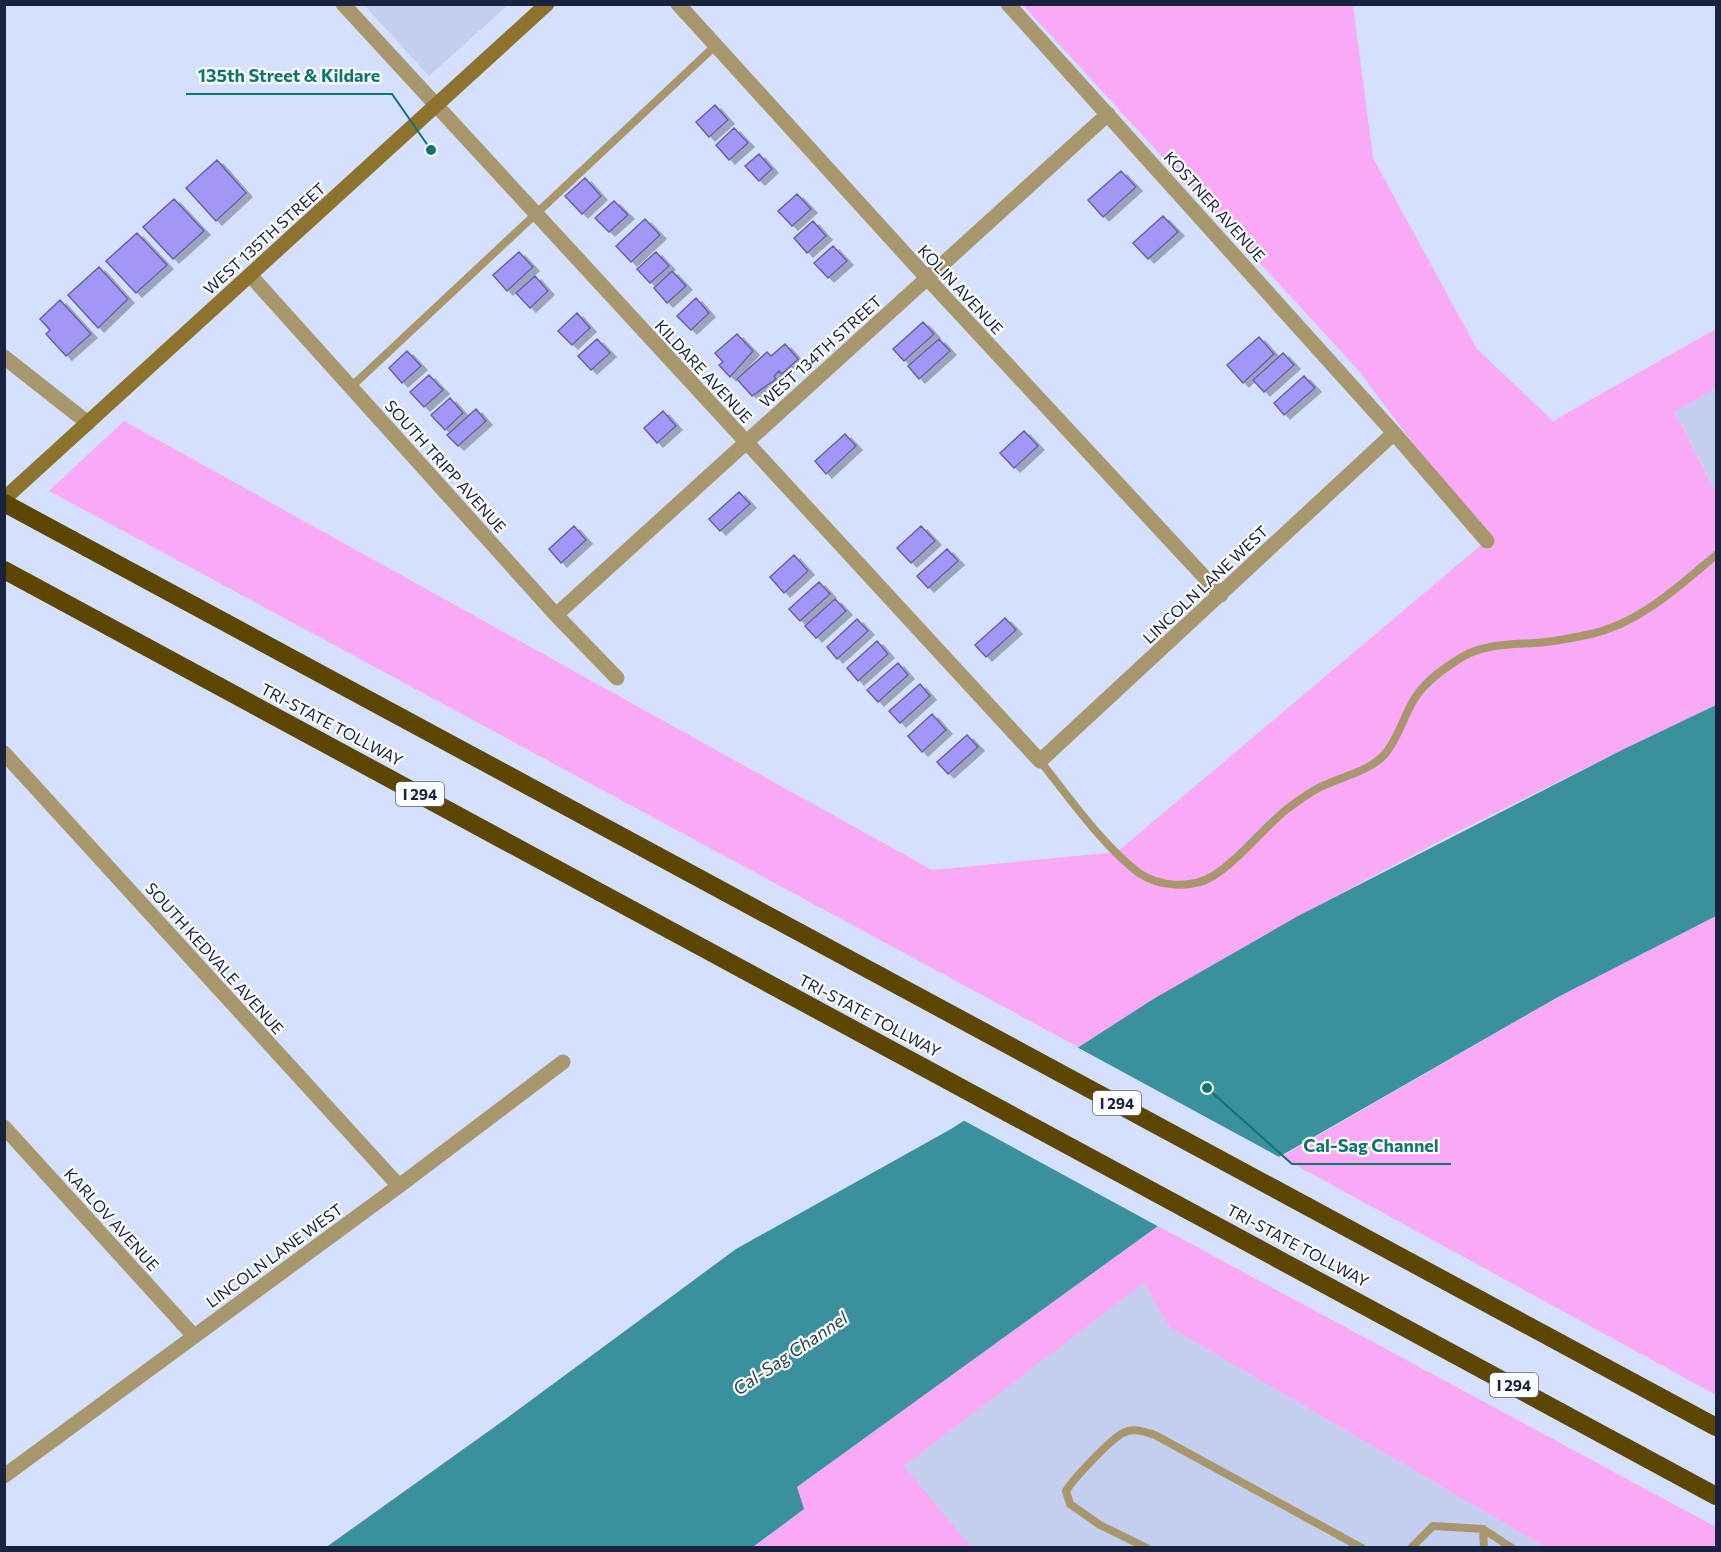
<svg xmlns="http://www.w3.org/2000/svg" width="1721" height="1552" viewBox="0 0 1721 1552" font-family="Commissioner,sans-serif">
<defs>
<filter id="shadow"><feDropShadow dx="6" dy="4" stdDeviation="0" flood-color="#0004"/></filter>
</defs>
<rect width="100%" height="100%" fill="#d4e0fd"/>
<path fill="#c4cfef" d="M364,5h144l-79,71z
M1716,388v105l-41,-82z
M1125,1250l44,77 376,220 -792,1z"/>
<path fill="#f9a9f5" d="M1023,5h330l20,153 104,191 76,72 163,-92v59l-41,24 41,81v212c-217,104 -435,212 -638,342l-1029,-556 75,-70 808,449 185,-18 369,-311 -127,-170z
M1716,916v479l-435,-238 277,-160z
M1158,1226l558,301v20h-171l-376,-220 -25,-44 -240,183 67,81 -218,1 50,-39 -6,-22z"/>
<path fill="#3b909d" d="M1716,705v211l-158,81 -400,229 -361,261 7,22 -51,38 -428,1 182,-130 229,-169 215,-120 204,-131 143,-82 326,-167z"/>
<path fill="#d4e0fd" d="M1075,1046l208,113 -122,69 -200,-109z"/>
<path fill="#a296f6" stroke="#6a61a6" stroke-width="1.5" filter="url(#shadow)" d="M715,105l13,15 -19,17 -13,-15z
M734,128l14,15 -19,17 -13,-15z
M759,154l13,15 -13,12 -14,-15z
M217,160l29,33 -30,28 -30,-33z
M1121,171l15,16 -33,30 -15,-17z
M585,178l16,18 -19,18 -17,-18z
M797,194l14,15 -19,17 -14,-15z
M174,199l30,32 -31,28 -30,-32z
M614,201l14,14 -19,17 -14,-14z
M1163,216l15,16 -30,27 -15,-16z
M645,219l15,16 -29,27 -15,-16z
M813,221l13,15 -19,17 -13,-15z
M137,233l30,32 -31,28 -30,-32z
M833,246l14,15 -19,17 -14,-15z
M519,252l14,15 -26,24 -14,-16z
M656,252l13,14 -19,17 -13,-14z
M99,267l29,32 -30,29 -30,-33z
M672,271l14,15 -19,17 -13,-15z
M535,276l13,15 -18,17 -14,-15z
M696,298l13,15 -18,17 -14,-14z
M60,300l31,34 -25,22 -20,-22 4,-4 -10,-11z
M577,313l13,15 -18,17 -14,-14z
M923,322l11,12 -30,27 -11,-12z
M737,334l16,17 -23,26 -11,-12 4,-3 -8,-9z
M1259,337l15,17 -31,29 -16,-18z
M597,339l13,14 -19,17 -13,-14z
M939,339l11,12 -31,28 -11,-13z
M785,344l13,15 -16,15 -3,-3 -5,5 2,3 -24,17 -15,-17 30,-27 4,4z
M407,351l14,15 -19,17 -13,-15z
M1283,353l11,12 -30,27 -11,-12z
M429,375l14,15 -19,17 -14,-15z
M1304,376l11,12 -31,27 -10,-12z
M450,398l13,15 -18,17 -14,-15z
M476,409l10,12 -28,25 -11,-11z
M663,411l13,15 -19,17 -13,-15z
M1024,431l14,15 -24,22 -14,-15z
M845,434l11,12 -30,28 -11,-13z
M739,492l11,12 -30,27 -11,-12z
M574,526l12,14 -25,23 -12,-14z
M921,526l14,15 -24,22 -14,-15z
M947,549l11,12 -30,27 -11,-12z
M794,555l14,16 -24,22 -14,-16z
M819,582l11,12 -30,27 -11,-12z
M835,599l11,12 -30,27 -11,-12z
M1005,618l11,12 -30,27 -11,-12z
M857,619l11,12 -31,28 -10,-12z
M877,641l11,13 -30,27 -11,-13z
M898,663l10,12 -30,27 -11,-12z
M920,684l10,12 -30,27 -11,-12z
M932,714l14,16 -24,22 -14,-16z
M967,735l11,12 -30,27 -11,-12z"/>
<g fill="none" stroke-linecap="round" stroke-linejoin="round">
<path stroke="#a8976c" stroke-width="8" d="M351,387l364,-341
M1040,761c29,36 62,84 99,112 20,14 53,16 74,3 28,-18 48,-46 74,-67 11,-8 25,-19 38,-24 19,-9 45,-14 60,-31 15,-18 19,-41 32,-59 11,-16 29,-28 45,-38 25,-15 57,-12 84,-15 15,-2 31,-5 45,-8 49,-11 88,-48 125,-79
M1483,1529l1,19
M1147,1548l-47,-23 -30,-21 -4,-13c7,-12 45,-52 57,-58 10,-6 22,-1 32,2l207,113
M1411,1548l22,-22 50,3 29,19"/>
<path stroke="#a8976c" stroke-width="15" d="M343,4l697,757 354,-328
M678,4l249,274 294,317
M1008,4l386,429 93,108
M250,275l306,340 61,63
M4,357l84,66
M556,615l552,-501
M4,753l395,433
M4,1127l189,208
M4,1476l395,-290 164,-124"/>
<path stroke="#8d732d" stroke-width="15" d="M4,499l543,-495"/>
<path stroke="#5c4601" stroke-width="18" d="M4,503l1712,924
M4,570l1712,926"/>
</g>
<g text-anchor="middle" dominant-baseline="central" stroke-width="4.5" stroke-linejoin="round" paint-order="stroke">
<g fill="#fff" stroke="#5e6478" stroke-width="1.5">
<rect x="396" y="782" width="48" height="24" rx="4.5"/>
<rect x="1093" y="1091" width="48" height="24" rx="4.5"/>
<rect x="1490" y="1373" width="48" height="24" rx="4.5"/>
</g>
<g font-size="15" font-weight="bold" fill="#19223e">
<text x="420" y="794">I 294</text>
<text x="1117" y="1103">I 294</text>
<text x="1514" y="1385">I 294</text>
</g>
<g font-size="16" fill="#19223e" stroke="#fff">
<text transform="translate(1215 206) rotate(48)">KOSTNER AVENUE</text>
<text transform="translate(264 238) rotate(-42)">WEST 135TH STREET</text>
<text transform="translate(961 289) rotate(47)">KOLIN AVENUE</text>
<text transform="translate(820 351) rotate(-42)">WEST 134TH STREET</text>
<text transform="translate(704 371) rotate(47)">KILDARE AVENUE</text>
<text transform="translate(446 466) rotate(48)">SOUTH TRIPP AVENUE</text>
<text transform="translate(1205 584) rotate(-43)">LINCOLN LANE WEST</text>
<text transform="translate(332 724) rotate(28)">TRI-STATE TOLLWAY</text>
<text transform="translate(215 958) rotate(48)">SOUTH KEDVALE AVENUE</text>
<text transform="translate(870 1015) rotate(28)">TRI-STATE TOLLWAY</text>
<text transform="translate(112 1219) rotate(48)">KARLOV AVENUE</text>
<text transform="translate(1298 1245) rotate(28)">TRI-STATE TOLLWAY</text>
<text transform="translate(274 1255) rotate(-36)">LINCOLN LANE WEST</text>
</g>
<g font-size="18" font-style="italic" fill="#2a454a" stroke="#fff">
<text transform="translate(790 1353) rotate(-34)">Cal-Sag Channel</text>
</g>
</g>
<path fill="none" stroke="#0f766e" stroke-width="2" d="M431 150L392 94H186M1207 1088L1292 1164H1451"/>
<g fill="#0f766e" stroke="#fff" stroke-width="2">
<circle cx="431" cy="150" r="6"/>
<circle cx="1207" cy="1088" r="6"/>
</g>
<g font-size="18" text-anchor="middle" font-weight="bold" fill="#0f766e" stroke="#fff" stroke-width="4.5" stroke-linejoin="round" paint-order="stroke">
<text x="289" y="82">135th Street &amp; Kildare</text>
<text x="1371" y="1152">Cal-Sag Channel</text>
</g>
<rect width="1721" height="1552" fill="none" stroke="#19223e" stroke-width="12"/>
</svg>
